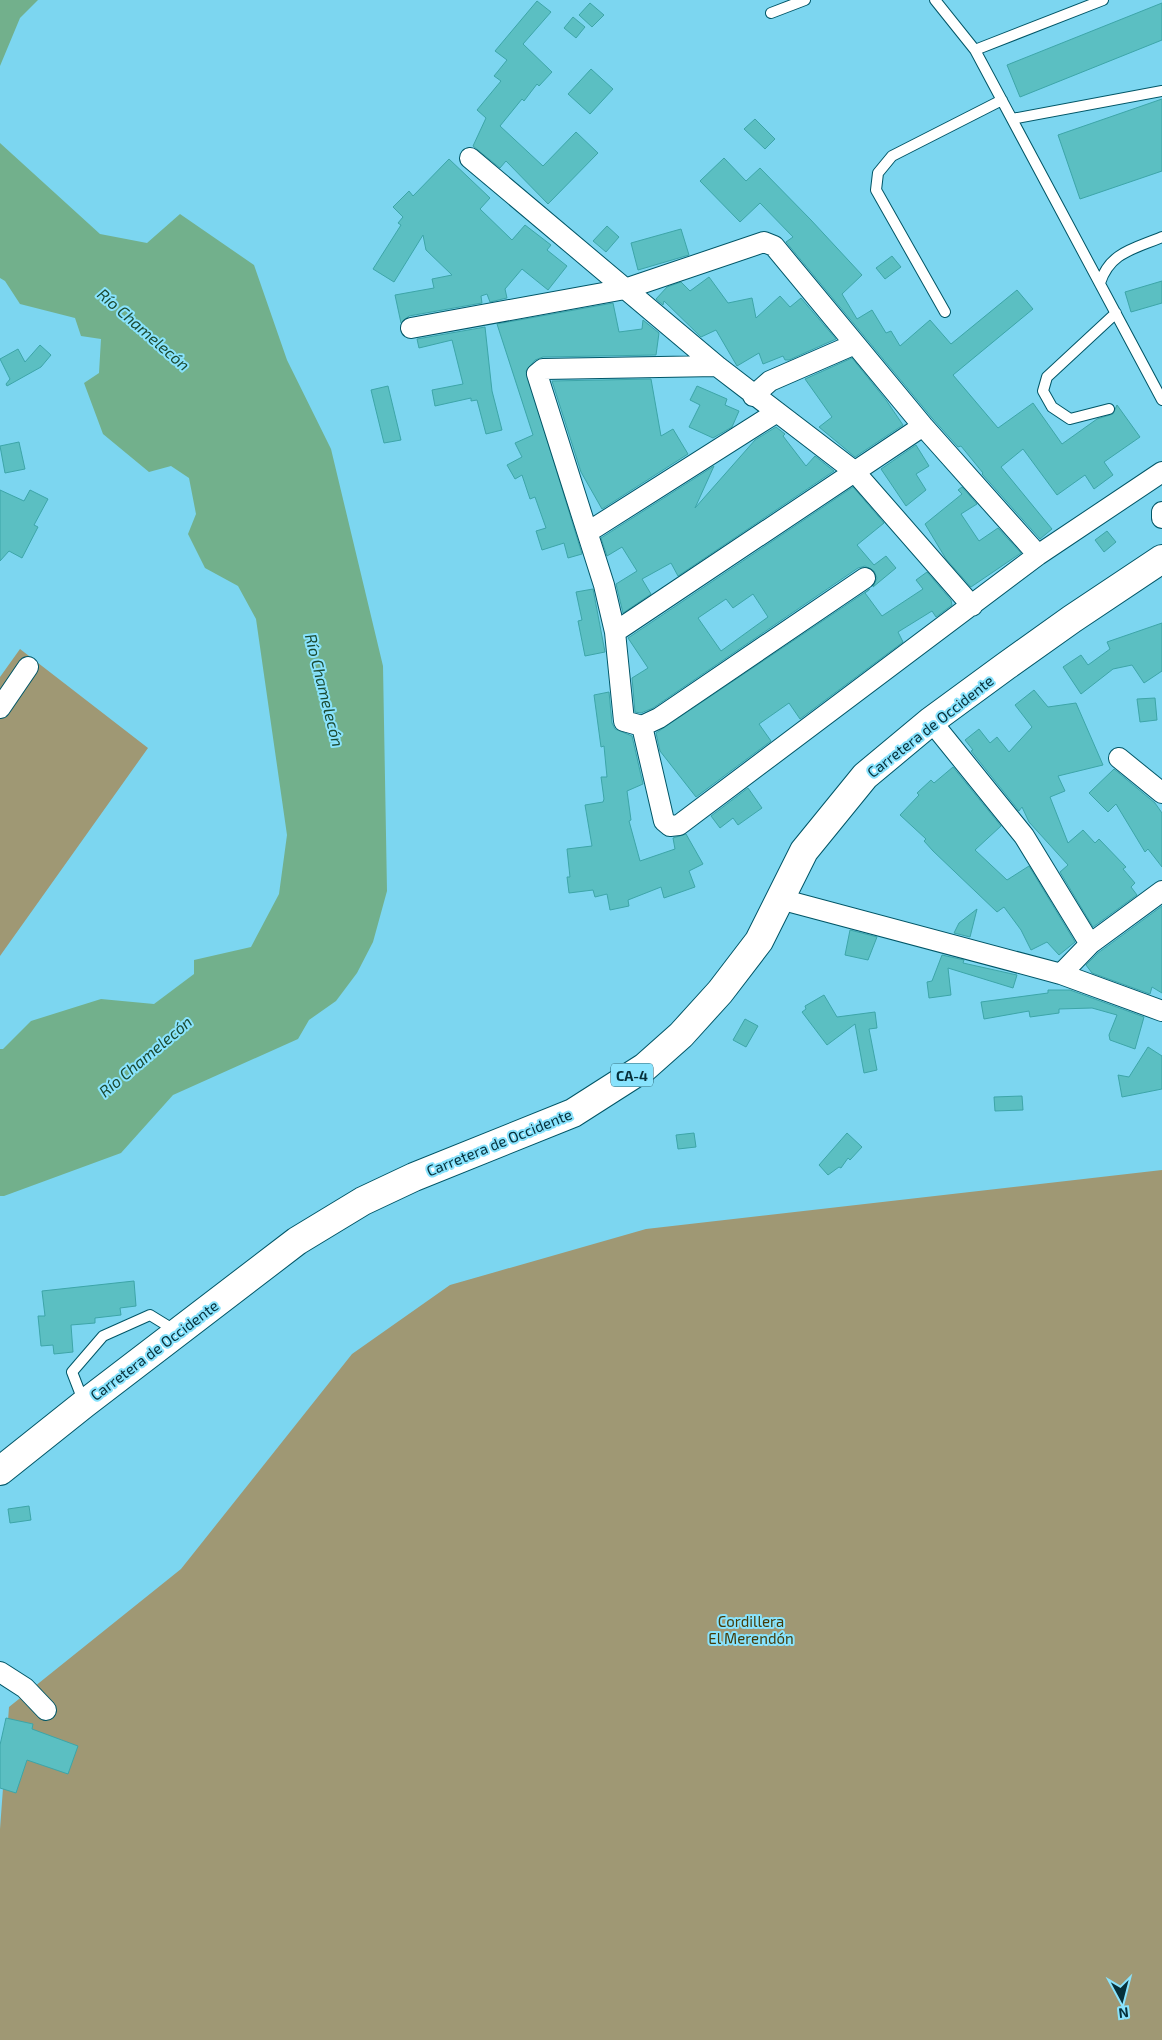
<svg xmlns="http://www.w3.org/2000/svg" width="1162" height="2040" viewBox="0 0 1162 2040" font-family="'Exo 2',sans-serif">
<rect width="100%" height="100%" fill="#7cd6f0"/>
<path fill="#9f9874" d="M20,649l128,99 -148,208v-279z
M1162,1170v870h-1162v-211l9,-122 172,-138 171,-215 98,-69 196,-56z"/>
<path fill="#72b08c" d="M0,0h38l-18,18 -20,48z
M0,143l100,91 47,9 33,-29 74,51 33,95 44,89 52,217 4,225 -14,51 -16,31 -21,28 -27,19 -11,19 -125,56 -52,58 -117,43h-4v-147h3l28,-28 70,-22 53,5 40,-30v-14l57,-13 28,-53 8,-59 -31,-216 -18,-33 -33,-18 -17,-34 8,-20 -7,-36 -18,-12 -22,6 -46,-38 -19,-51 15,-10 2,-34 -20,-3 -6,-18 -55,-14 -15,-23 -5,-3z"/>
<path fill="#5bbfc2" stroke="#3da5a8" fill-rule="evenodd" d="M537,1l14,11 -28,32 29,28 -13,14 -2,-2 -13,17 -2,-2 -22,27 43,40 33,-34 22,21 -50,51 -42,-43 -6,7 -27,-22 13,-28 -9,-8 24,-29 -7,-5 13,-16 -12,-9z
M590,3l14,12 -12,12 -13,-12z
M1162,3v37l-142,57 -13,-32z
M573,17l12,10 -9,11 -12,-10z
M591,69l22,20 -23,25 -22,-20z
M1162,99v72l-82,28 -22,-64z
M755,119l20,20 -10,10 -21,-20z
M724,158l22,23 14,-13 51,52 51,55 -20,19 15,25 15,-9 14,23 5,-2 9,15 30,-26 21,24 66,-54 16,19 -80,66 45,53 35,-25 29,41 35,-25 16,-5 4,-9 23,32 -36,25 9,13 -19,14 -9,-14 -28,20 -34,-46 -22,18 51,62 -12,10 -58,-65 1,-1 -22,-27 -3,1 -26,-29 -146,-176 7,-5 -33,-34 -20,19 -40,-41z
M449,159l41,39 -10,11 32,31 13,-15 26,20 -4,5 20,16 -19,24 -26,-21 -17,20 2,9 -17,4 -3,-8 -6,2 1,7 -73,13 -8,7 -6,-28 39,-7 -2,-9 20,-4 -26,-25 -3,-15 -29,47 -21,-13 28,-44 -3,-2 5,-6 -10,-10 16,-16 4,5z
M607,226l12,11 -13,15 -13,-11z
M681,229l8,26 -51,15 -7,-27z
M892,256l9,11 -16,12 -9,-11z
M709,277l19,26 24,-5 4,20 24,-22 10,11 11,-9 35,41 -47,21h-4l-2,-4 -20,8 -4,-11 -22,13 -21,-36 -15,7 -37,-36 -1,4 -7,-6 11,-12 14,-5 9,9z
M1162,281v22l-31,9 -6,-20z
M613,303l6,29 23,-3 1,-9 16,13 -3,22 -113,2 -8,3 -9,11 56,183 -14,4 -4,-15 -22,7 -6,-19 10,-3 -11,-31 -5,2 -8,-24 -7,4 -8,-14 15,-8 -7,-14 18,-8 -36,-111z
M485,327l7,64 10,39 -16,4 -9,-34 -6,1v-3l-36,8 -3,-16 31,-6 -11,-44 -33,8 -2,-9z
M40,345l11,10 -10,12 -34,19 -1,-2 4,-5 -10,-20 18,-10 7,13z
M852,358l34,42 17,25 -48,32 -36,-30 13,-10 -27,-38z
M651,379l10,57 12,-7 15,25 -86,55 -21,-37 -29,-91z
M388,386l13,54 -17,3 -13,-53z
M697,386l30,13 -2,6 14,6 -7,16 -19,11 -24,-11 11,-22 -10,-5z
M776,427l9,7 -2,2 23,30 9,-10 19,15 -156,105 -7,-13 -29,16 9,15 -28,19 -7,-29 21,-13 -15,-24 -15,9 -6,-18 113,-72 -19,42 60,-68z
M19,442l6,27 -20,4 -5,-27z
M916,445l13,21 -13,8 10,16 -20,16 -25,-37z
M853,487l31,36 -27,22 17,20 12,-9 10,12 -23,19 4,-9 -3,-7 -9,-5 -7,2 -205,140 -12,5 -6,-1 -3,-34 16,-10 -20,-30zM753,594l15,23 -47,34 -23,-33 28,-19 7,9z
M962,487l15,17 -16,10 18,27 19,-13 23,25 -50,34 -25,-28 -21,-35 37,-30 -4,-4z
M0,490l24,11 6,-11 18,9 -14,26 4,2 -16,31 -13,-7 -9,10z
M1107,531l9,11 -12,10 -9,-12z
M927,572l24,28 1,5 -16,12 -4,-6 -34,21 5,10 -103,77 -11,-16 -30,21 12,17 -75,56 -36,-46 -4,-18 214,-144 -5,4 17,23 41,-27 -7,-9z
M593,589l12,63 -20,4 -7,-35 4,-1 -6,-28z
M1162,623v48l-18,12 -12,-18 -19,4 -32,25 -18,-27 18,-12 7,10 22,-16 -3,-7z
M1034,690l14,17 28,-4 27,62 -45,11 7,15 -15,6 18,46 15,-13 12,13 4,-4 27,28 -3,2 12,14 -4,4 6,8 -44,32 -33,-55 8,-7 -39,-43 -7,-15 -3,4 -48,-60 2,-1 -8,-10 14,-11 11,14 7,-6 12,15 23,-25 -17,-22z
M609,692l3,31 3,6 17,7 11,48 -16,7 4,29 -2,1 11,40 35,-12 -2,-11 13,-4 17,30 -14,7 6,16 -31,11 -3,-11 -33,13 1,6 -19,4 -3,-16 -12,3 -2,-7 -24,3 -2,-16h3l-3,-28 25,-3 -7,-41 18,-3 1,-3 -3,-22h6l-3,-31 -3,1 -7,-52z
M1155,698l2,22 -17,2 -3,-23z
M953,767l48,59 -26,24 32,30 22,-14 46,76 -16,13 -12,-13 -16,8 -10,-20 -17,-23 -7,5 -64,-61 -9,-10 2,-2 -26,-24 19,-20 -2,-2 14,-13 3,3z
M1114,769l41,34 7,10v54l-14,-18 -3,3 -29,-48 -8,8 -19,-19z
M748,788l14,20 -24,17 -5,-7 -13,10 -9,-12z
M1162,906v87l-10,-6 -2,7 -58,-21 -6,-8 12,-12z
M977,909l-7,28 -16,-4 5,-10z
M850,930l27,7 -9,23 -23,-5z
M942,955l22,5 -1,3 54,12 -4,13 -65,-20 3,27 -22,3 -2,-16 5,-1z
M1048,990h22l74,27 -9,32 -25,-9 -1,-5 8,-20 -25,-7 -33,1v4l-29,4 -1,-6 -45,8 -3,-17 67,-9z
M824,995l13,22 38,-5 2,16 -8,1 8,41 -13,3 -9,-49 -28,21 -25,-33 4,-3 -1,-3z
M745,1019l13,7 -12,21 -13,-7z
M1148,1047l14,9v33l-40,8 -4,-22 11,2z
M1022,1096l1,14 -28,1 -1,-14z
M694,1133l2,14 -18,2 -2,-14z
M847,1133l15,14 -12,13 -2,-2 -7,10 -2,-1 -11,8 -9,-10z
M134,1281l2,25 -16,2 1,7 -26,3v5l-24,2 2,27 -19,2 -1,-9 -12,1 -3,-30h7l-3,-25z
M29,1506l2,14 -21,3 -2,-14z
M6,1718l27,6 -1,5 46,17 -10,28 -41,-14 -11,33 -16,-5v-43z"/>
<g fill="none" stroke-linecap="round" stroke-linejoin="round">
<defs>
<path id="lane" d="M935,0l40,50 187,350
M771,13l34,-13
M975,50l128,-50
M1012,119l150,-28
M1100,283c10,-31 34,-34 62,-46
M945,312l-69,-122 2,-17 14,-17 110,-56
M1109,409l-39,10 -18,-12 -9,-16 4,-14 69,-64
M84,1403l-12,-31 31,-36 47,-21 26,16"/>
<path id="street" d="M470,158l247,208 137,105 118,135
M411,328l214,-39 139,-47 10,4 149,180 115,129
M717,366l-174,3 -6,5 67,211 11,47 9,89 18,5 17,-8 206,-140
M753,396l17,-15 85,-37
M1162,512v6
M588,532l189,-120
M615,632l308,-206
M0,708l28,-41
M931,721l93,115 66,108
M642,726l22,95 6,5 9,-1 359,-270 124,-83
M1119,758l43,35
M780,899l281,75 101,37
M1061,974l29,-30 72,-53
M0,1672l25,16 21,22"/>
<path id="primary" d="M0,1471l84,-67 213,-163 66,-40 51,-24 159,-64 72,-46 36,-32 39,-43 39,-51 45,-90 61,-75 66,-55 75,-55 66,-47 90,-60"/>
</defs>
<use href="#lane" stroke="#005667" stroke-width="12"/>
<use href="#street" stroke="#005667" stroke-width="22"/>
<use href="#primary" stroke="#005667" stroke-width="30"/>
<use href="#lane" stroke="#fff" stroke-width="10"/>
<use href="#street" stroke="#fff" stroke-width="20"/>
<use href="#primary" stroke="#fff" stroke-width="28"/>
</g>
<g text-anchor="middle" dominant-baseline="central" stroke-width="4" stroke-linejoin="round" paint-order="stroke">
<rect fill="#89e3fd" stroke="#2d6674" stroke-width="1" x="611" y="1063.5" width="42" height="23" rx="4"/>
<g font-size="14" font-weight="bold" fill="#06303a">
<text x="632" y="1075">CA-4</text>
</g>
<g font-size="15" fill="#06303a" stroke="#89e3fd">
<text transform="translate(930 726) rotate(-38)">Carretera de Occidente</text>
<text transform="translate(499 1142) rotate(-22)">Carretera de Occidente</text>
<text transform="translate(154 1350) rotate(-37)">Carretera de Occidente</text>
</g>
<g font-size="15" fill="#453b08" stroke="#89e3fd">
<text x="751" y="1621">Cordillera<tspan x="751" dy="17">El Merendón</tspan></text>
</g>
<g font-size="16" font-style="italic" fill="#1b4a32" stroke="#89e3fd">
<text transform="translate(144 329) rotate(41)">Río Chamelecón</text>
<text transform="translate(325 690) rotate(76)">Río Chamelecón</text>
<text transform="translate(145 1056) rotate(-40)">Río Chamelecón</text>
</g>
</g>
<g transform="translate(1122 2000) rotate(173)" stroke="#89e3fd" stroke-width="4" paint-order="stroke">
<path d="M0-4L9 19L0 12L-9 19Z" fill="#06303a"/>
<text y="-8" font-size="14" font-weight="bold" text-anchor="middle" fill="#06303a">N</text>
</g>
</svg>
